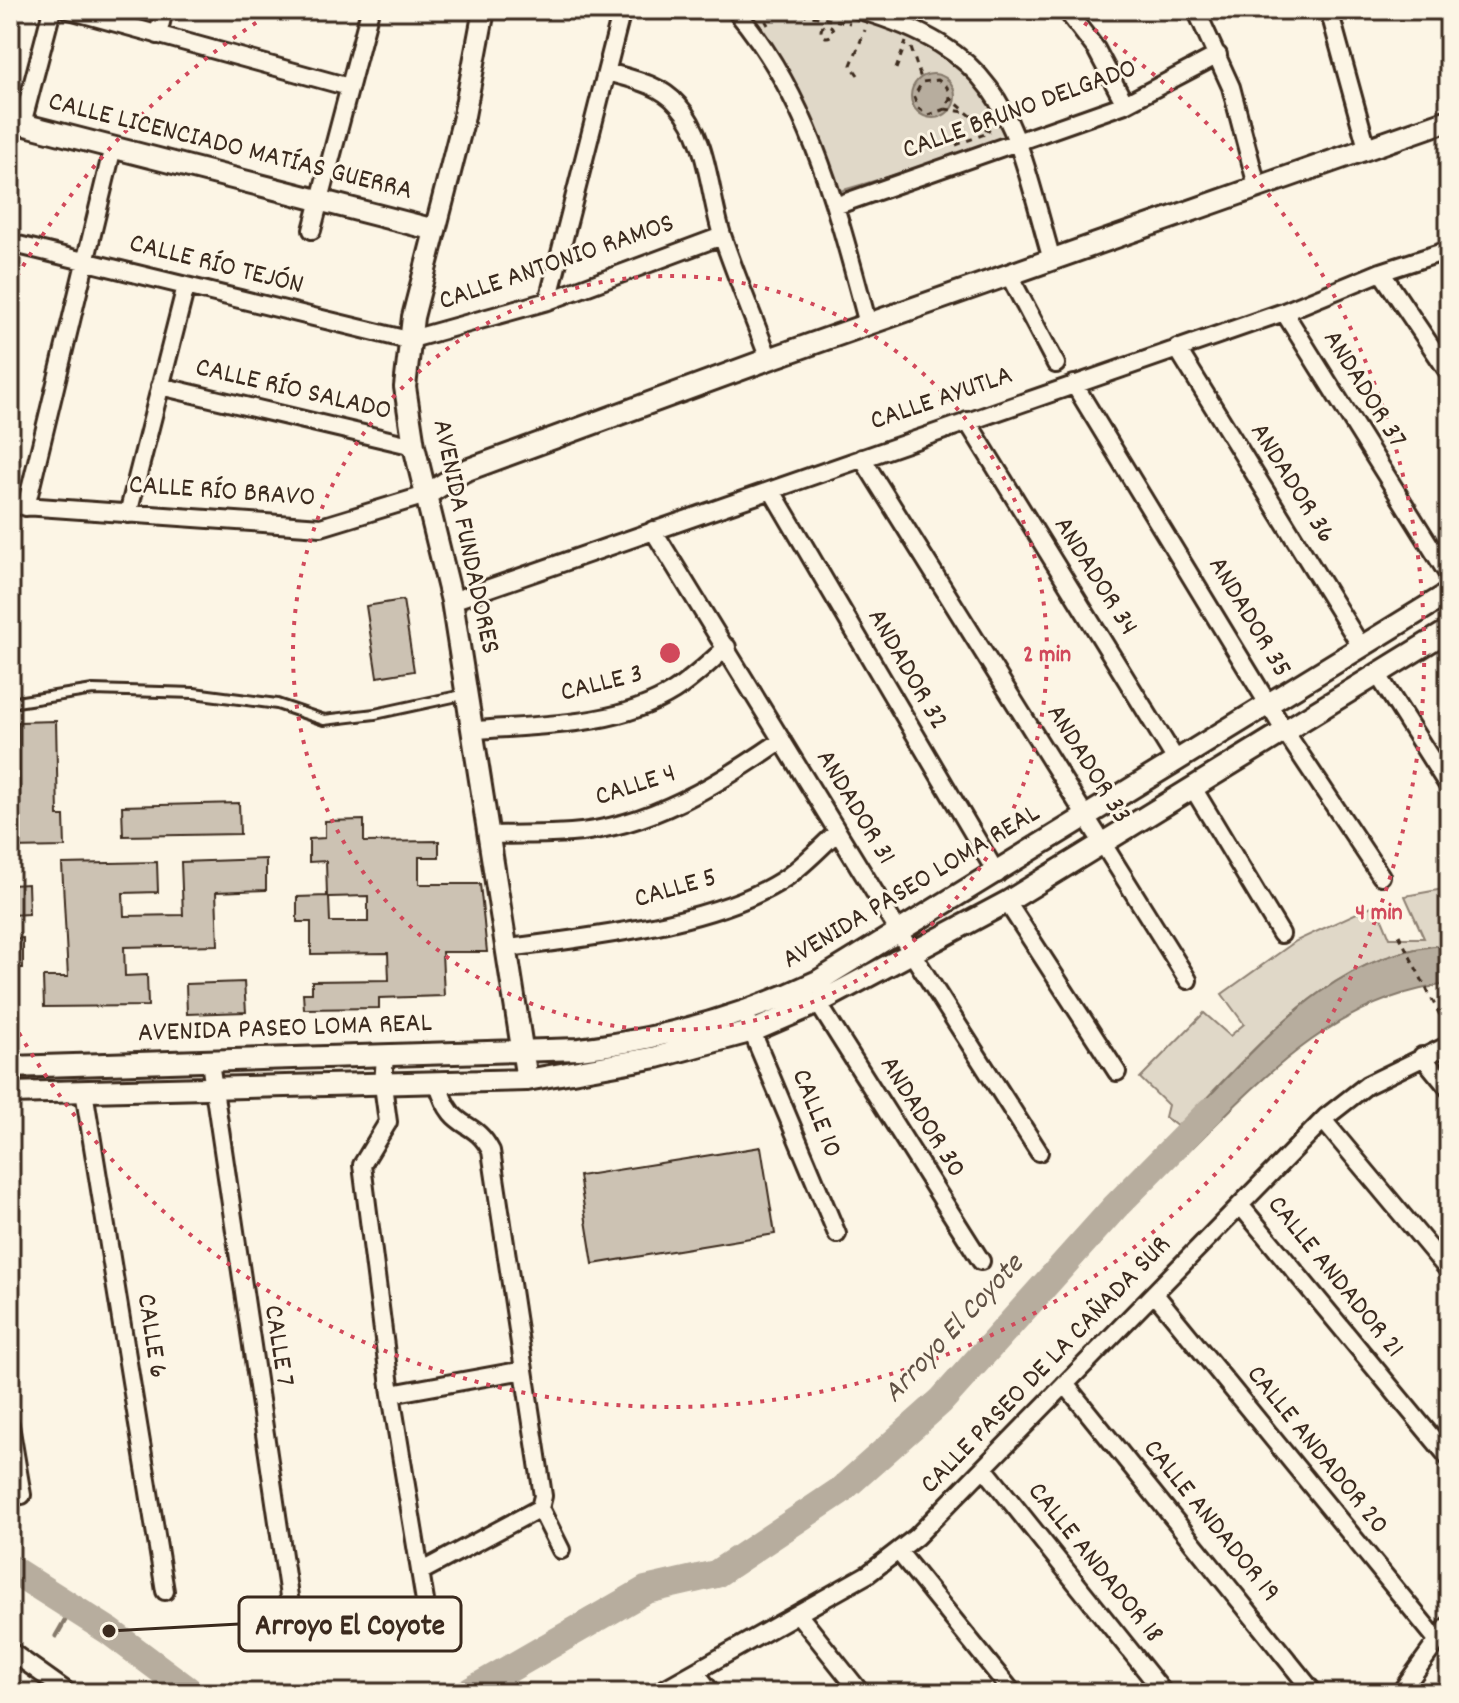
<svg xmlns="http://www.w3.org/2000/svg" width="1459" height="1703" viewBox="0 0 1459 1703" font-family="Dekko,sans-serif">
<rect width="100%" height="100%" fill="#fcf5e5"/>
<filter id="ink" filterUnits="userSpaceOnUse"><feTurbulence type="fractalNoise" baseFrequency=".0125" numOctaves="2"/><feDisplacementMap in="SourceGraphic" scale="16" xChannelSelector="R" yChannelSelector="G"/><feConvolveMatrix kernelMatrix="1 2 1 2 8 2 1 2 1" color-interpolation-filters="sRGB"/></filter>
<g filter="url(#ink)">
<path fill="#e0d8c8" stroke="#8e8173" stroke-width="2" d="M738,10h107l51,11 63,34 57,84 -176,52 -41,-97z
M1449,888v57c-119,5 -193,105 -271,182l-13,-10 3,-12 -28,-27 64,-65 26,23 14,-12 -22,-30 74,-53 80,-37 14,34h34l-19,-42z"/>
<path fill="#b7ad9e" stroke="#85796b" stroke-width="2" d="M911 96a22 22 0 1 1 44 0a22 22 0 1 1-44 0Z
M1449,945v39c-109,13 -182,89 -256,163l-18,-16c80,-78 152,-181 274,-186z"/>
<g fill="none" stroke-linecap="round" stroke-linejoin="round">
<path stroke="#85796b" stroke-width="5" d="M56,1636l16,-28"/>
<path stroke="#b7ad9e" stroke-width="28" d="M10,1568l99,63 83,62
M467,1693l179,-103 70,-16 124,-83 101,-90 174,-194 95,-96"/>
</g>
<path fill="#ccc2b3" stroke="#3b2a1e" stroke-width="2" fill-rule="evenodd" d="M403,600l11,71 -37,6 -11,-71z
M56,721l2,95h6l1,31 -55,1v-30h10l-2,-96z
M239,803l1,31 -117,2 -1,-30z
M364,820v22l75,-1v16h-20v27h61l7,68h-45l2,44 -65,2v10l-75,1 -1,-16h9v-12l77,-1 -1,-27 -77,1v-32h-14v-25l30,-1 -1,-35 -17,1v-23l16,-1v-17zM368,896v26h-38l-1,-25z
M266,859v31l-50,2 2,53 -94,2 1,29 22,-1 1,31 -104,1 -1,-30h25l-6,-113 95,-2 1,30 -35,1 1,23 59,-1 -2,-53z
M28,884l1,30 -19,1v-30z
M23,938v30h-13v-29z
M244,982l2,30 -59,2 -1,-30z
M761,1147l14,87 -182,30 -14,-88z"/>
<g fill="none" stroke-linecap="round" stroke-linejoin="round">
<defs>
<path id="service" d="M10,703l83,-13 101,3 83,11 47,16 51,-6 92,-20"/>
<path id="minor" d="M69,10l280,77
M735,10c76,88 103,204 133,314
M859,10c151,44 154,114 193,250
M1066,10l30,39 29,55
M1196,10l35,77 26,99
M1329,10l38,138
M1445,10l4,11
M158,35l6,-25
M607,72c25,7 53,12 71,33 31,34 31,91 45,133 14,41 31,81 46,121
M22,124l30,-114
M835,206l290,-102 93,-49
M312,230l58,-220
M10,243l398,97 140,-39 174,-65
M1381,272l68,101
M1009,275l47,89
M548,301l74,-291
M1284,312l165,264
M1177,348l185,300
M1074,384l210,346 97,146
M160,386l254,60
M967,421l209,339
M862,458l326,522
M772,491l225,383
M10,505l311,22 105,-32
M26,507l87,-360
M128,514l58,-228
M653,530l260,425 126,197
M452,601l832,-289 97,-40 68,-22
M1378,675l71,112
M474,730c65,-5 143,-3 200,-39 19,-12 36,-29 53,-44
M1193,788l88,146
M491,835c26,-1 53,0 80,-2 79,-6 148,-49 211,-93
M1007,902l110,170
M509,948c81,-11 210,-24 278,-71 18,-13 34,-30 50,-45
M818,1003l163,258
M748,1022l89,212
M385,1056l-2,29 5,37 -26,43 29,229 34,207
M1422,1056l27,33
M210,1062l85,575
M438,1084c14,50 35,32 53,67l52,345 -3,12 21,42
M84,1091l81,500
M1323,1120l126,151
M1240,1205l209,253
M1154,1293l284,348
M1065,1384l249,309
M391,1394l133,-24
M10,1425l12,70
M984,1468l180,225
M898,1551l115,142
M422,1571l118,-63
M798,1614l63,79
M10,1651l59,42
M695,1672l17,21
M657,1693l211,-119 48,-37 410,-420 41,-32 82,-40
M1400,1693l49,-68"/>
<path id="tertiary" d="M484,10l-21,111 -50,196 -8,70 9,59 38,155 75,479
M10,121l425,109
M426,495l38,-24 305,-112 680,-239
M10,1067l569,-18c84,-10 163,-32 239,-68l631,-388
M10,1093l517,-13 130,-23 96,-26 65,-28 189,-101 442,-272"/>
</defs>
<use href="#service" stroke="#3b2a1e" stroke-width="14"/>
<use href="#minor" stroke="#3b2a1e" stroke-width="22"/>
<use href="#tertiary" stroke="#3b2a1e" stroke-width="26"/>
<path stroke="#3b2a1e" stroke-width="3" stroke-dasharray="6 6" stroke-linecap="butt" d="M760,10l8,15
M777,10l73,13
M821 31a6 6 0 1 1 12 0a6 6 0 1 1-12 0Z
M911,48l11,34
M896,69l10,-27
M858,75l-7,-10 14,-35
M950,98l-5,11 -17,6 -10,-7 -4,-11 8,-15 16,-2 9,7 3,11 40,34
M945,109l20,3
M956,145l34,-13
M1399,935l49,96"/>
<use href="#service" stroke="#fcf5e5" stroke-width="8"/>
<use href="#minor" stroke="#fcf5e5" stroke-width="16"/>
<use href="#tertiary" stroke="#fcf5e5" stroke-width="20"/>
</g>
</g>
<g fill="none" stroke="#d1495b" stroke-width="4" stroke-dasharray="4 8">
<circle cx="670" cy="653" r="377"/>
<path d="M11 287A754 754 0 0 1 276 10M1064 10A754 754 0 1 1 11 1019"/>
</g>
<g text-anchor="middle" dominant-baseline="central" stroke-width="6" stroke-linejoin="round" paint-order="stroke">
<g font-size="28" fill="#3b2a1e" stroke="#fcf5e5">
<text transform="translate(1020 111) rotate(-20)">CALLE BRUNO DELGADO</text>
<text transform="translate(230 148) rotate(14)">CALLE LICENCIADO MATÍAS GUERRA</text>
<text transform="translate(557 264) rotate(-19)">CALLE ANTONIO RAMOS</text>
<text transform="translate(216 266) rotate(14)">CALLE RÍO TEJÓN</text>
<text transform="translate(1363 390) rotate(58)">ANDADOR 37</text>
<text transform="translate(293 391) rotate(13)">CALLE RÍO SALADO</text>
<text transform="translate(942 400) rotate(-19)">CALLE AYUTLA</text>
<text transform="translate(1291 484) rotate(58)">ANDADOR 36</text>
<text transform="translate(222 493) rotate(4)">CALLE RÍO BRAVO</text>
<text transform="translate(464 537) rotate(78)">AVENIDA FUNDADORES</text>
<text transform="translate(1094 577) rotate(58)">ANDADOR 34</text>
<text transform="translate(1248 618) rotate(59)">ANDADOR 35</text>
<text transform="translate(906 670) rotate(60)">ANDADOR 32</text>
<text transform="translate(602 685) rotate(-14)">CALLE 3</text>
<text transform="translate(1087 765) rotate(58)">ANDADOR 33</text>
<text transform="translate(636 787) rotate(-18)">CALLE 4</text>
<text transform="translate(854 808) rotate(59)">ANDADOR 31</text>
<text transform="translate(912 888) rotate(-31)">AVENIDA PASEO LOMA REAL</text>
<text transform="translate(676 890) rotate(-16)">CALLE 5</text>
<text transform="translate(285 1030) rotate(-2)">AVENIDA PASEO LOMA REAL</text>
<text transform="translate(815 1114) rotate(68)">CALLE 10</text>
<text transform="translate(921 1118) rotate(58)">ANDADOR 30</text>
<text transform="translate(1334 1278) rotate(51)">CALLE ANDADOR 21</text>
<text transform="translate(150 1336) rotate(81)">CALLE 6</text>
<text transform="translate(277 1346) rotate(81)">CALLE 7</text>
<text transform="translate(1047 1366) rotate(-46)">CALLE PASEO DE LA CAÑADA SUR</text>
<text transform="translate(1316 1451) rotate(51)">CALLE ANDADOR 20</text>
<text transform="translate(1210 1522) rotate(51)">CALLE ANDADOR 19</text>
<text transform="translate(1094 1564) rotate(51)">CALLE ANDADOR 18</text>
</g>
<g font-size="30" font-style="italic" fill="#605144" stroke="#fcf5e5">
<text transform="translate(955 1330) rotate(-47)">Arroyo El Coyote</text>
</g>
</g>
<circle cx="670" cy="653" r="12" fill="#d1495b" stroke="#fcf5e5" stroke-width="4"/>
<g font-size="24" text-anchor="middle" font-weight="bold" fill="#d1495b" stroke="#fcf5e5" stroke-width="6" stroke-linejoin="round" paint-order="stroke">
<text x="1047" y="661">2 min</text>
<text x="1379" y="919">4 min</text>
</g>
<path fill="none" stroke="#3b2a1e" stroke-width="3" d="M109 1631L239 1624"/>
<circle fill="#3b2a1e" stroke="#fcf5e5" stroke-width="3" cx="109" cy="1631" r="8"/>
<rect fill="#fcf5e5" stroke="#3b2a1e" stroke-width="3" x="239" y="1597" width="222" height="54" rx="8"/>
<g font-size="30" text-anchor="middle" font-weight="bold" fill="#3b2a1e">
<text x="350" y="1634">Arroyo El Coyote</text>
</g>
<rect width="1459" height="1703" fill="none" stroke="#fcf5e5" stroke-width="40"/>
<rect x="20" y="20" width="1419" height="1663" fill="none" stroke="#3b2a1e" stroke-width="3" filter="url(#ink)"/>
</svg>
